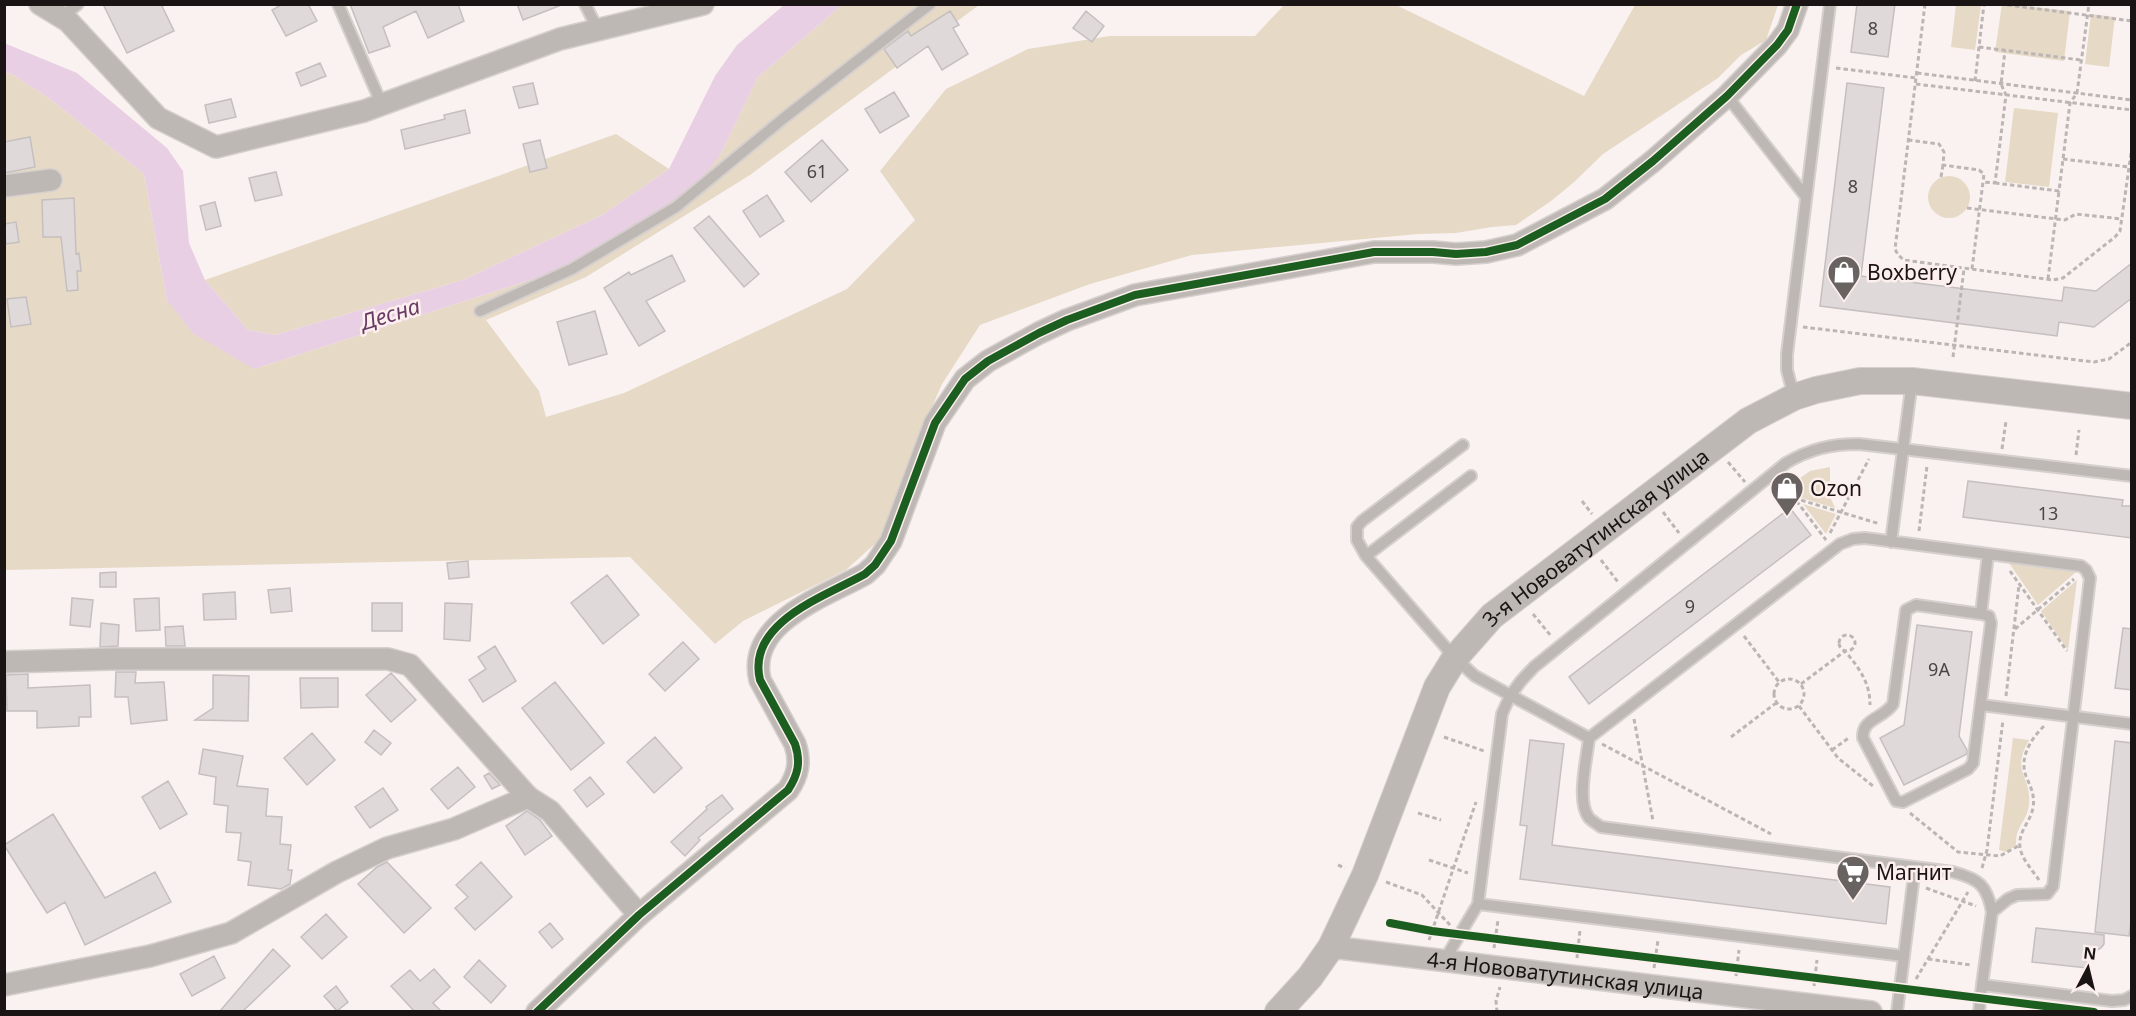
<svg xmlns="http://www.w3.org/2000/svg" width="2136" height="1016" viewBox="0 0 2136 1016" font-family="'Noto Sans',sans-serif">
<rect width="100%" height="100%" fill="#faf2f0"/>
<path fill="#e6d9c6" d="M2002,4l68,7 -6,50 -69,-9z
M842,5h137l-229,170 -164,102 -100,43 53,71 7,26 78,-24 223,-104 68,-69 -35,-49 66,-82 82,-40 82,-13h145l29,-31h112l188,91 51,-91h143l-12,35 -25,15 -23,23 -115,76 -30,29 -22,18 -35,24 -24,2 -36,6 -38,1 -226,21 -102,29 -110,41 -38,59 -21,48 -42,108 -33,30 -103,51 -28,23 -85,-87 -625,13 -1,-498 8,2 38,25 94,75 23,127 87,68 301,-97 165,-117 38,-78z
M1956,5h25l-6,45 -24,-3z
M2091,14l24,3 -6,50 -24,-3z
M2014,108l44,5 -9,74 -44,-5z
M616,134l53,35 -67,46 -139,65 -188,55 -27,-5 -43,-50z
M1928 197a21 21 0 1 1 42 0a21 21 0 1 1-42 0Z
M1830,467v30l5,11 -37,-11 -9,-11 21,-15z
M1803,504l33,10 -10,20z
M2009,563l67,9 -38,33z
M2077,580l-9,70 -27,-39z
M2013,738l16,2c-19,33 3,36 0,65 -1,11 -7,16 -11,26 -2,4 -2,10 -2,14l-9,7 -8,-2z"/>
<path fill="#e9cfe4" d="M784,5h58l-84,72 -38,78 -30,39 -34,32 -101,46 -301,97 -60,-35 -27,-33 -23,-127 -94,-75 -38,-25 -7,-2 -1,-29 73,30 90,75 16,23 6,72 16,37 43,50 27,5 188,-55 139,-65 67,-46 46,-93 22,-31z"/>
<path fill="#e0d9d9" stroke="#c5bfbf" stroke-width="1.5" d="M103,4h58l13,27 -47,22z
M283,4h25l9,17 -31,15 -14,-26z
M350,4h108l6,17 -36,17 -12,-27 -33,16 7,19 -21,7z
M517,4h42v2l-36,14z
M1857,4h38l-7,53 -37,-5z
M950,11l9,14 -6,3 15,26 -26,16 -14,-24 -31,22 -13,-19 24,-18 3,5z
M1086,11l18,15 -12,16 -19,-14z
M320,63l6,13 -25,10 -5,-13z
M533,83l5,21 -19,4 -6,-21z
M1847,83l37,5 -23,188 201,25 2,-14 32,4 36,-28v35l-38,29 -35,-5 -2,14 -237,-30z
M894,92l15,24 -29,17 -15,-24z
M231,99l5,18 -27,6 -4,-18z
M465,110l5,23 -65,16 -4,-19 44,-11 -1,-4z
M30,137l5,30 -31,6v-31z
M540,140l7,28 -17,4 -7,-28z
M822,140l26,30 -37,32 -26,-30z
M276,172l6,23 -27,6 -6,-23z
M767,195l17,26 -24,16 -17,-26z
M74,198l2,56 3,-1 2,18h-4l1,19 -11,1 -6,-54h-18l-1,-37z
M215,202l6,24 -15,4 -6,-24z
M709,216l50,58 -15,13 -50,-59z
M16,222l3,20 -13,2 -2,-20z
M672,255l13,26 -39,20 19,30 -26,15 -35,-58 25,-16 2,3z
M26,297l5,27 -20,3 -4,-28z
M595,311l12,43 -38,11 -12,-43z
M1968,481l155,19 -1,6h10v32l-169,-21z
M1790,508l21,27 -222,169 -20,-27z
M468,561l1,16 -20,2 -2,-16z
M116,572v15h-16v-14z
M607,575l32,40 -36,29 -32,-41z
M290,588l2,23 -21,2 -3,-23z
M235,592l1,27 -32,1 -1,-26z
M72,598l21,2 -3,27 -20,-2z
M159,598l1,32 -24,1 -2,-32z
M372,603h30v28h-30z
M445,603l27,1 -2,37 -26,-2z
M101,623l18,2 -1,21 -18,1z
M1917,625l55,7 -13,104 8,14v4l-63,31 -24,-47 24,-13z
M183,626l2,20h-19l-1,-19z
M2123,628l9,1v61l-17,-2z
M683,642l16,17 -34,32 -16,-17z
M495,646l21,35 -33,21 -14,-22 17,-11 -8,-12z
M116,672h20l-1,11 29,-1 3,38 -36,4 -3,-27h-13z
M391,673l25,27 -25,22 -25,-27z
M28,674v14l62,-3 1,32h-12v9l-42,2v-17h-30l-1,-36z
M213,675l36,1 -1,45 -53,-1 18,-12z
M300,678h38v29l-37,1z
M555,682l49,61 -33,27 -49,-62z
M374,730l17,13 -10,12 -16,-13z
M312,733l23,27 -28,25 -23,-27z
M655,737l27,31 -28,25 -27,-31z
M1530,740l34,4 -12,101 338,42 -4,37 -366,-45 7,-53 -7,-1z
M2115,741l17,2v171l-3,22 -34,-4z
M203,749l40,7 -6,30 31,3 -2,27 16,1 -2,27 11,1 -3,25h4l-2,14 -9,5 -33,-4 3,-23 -13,-2 3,-27 -15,-1 2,-26 -14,-2 2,-27 -17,-3z
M458,767l17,20 -27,22 -17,-20z
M489,773l11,12 -8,4 -8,-13z
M590,777l14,17 -17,13 -13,-17z
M168,781l19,33 -27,15 -18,-32z
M383,788l15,22 -28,18 -15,-21z
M722,795l11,14 -35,29 2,2 -15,16 -14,-14 36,-33 -1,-2z
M527,811l13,9 12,16 -27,19 -19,-29z
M53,814l52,84 50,-26 16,30 -86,43 -20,-43 -18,11 -43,-68z
M387,862l44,46 -27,25 -46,-49 19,-17z
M481,862l31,35 -37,33 -20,-22 13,-11 -12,-12z
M326,914l21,23 -25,22 -21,-22z
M550,923l13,16 -11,9 -13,-16z
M2036,928l68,7v9l-3,4 -13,7 -1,13 -55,-6z
M273,949l17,17 -47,45h-23z
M214,956l11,22 -33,18 -12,-22z
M479,960l27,26 -15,17 -27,-26z
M434,969l16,18 -17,16 8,8h-27l-23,-25 19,-16 10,11z
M336,986l12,16 -11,9 -13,-15z"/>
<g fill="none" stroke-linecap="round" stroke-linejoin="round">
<defs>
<path id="service" d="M338,4l44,101
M585,4l13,26
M62,17l16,-13
M1727,96l79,101
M480,311l92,-42 104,-62 108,-89 146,-114
M1794,397l-7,-27v-16l43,-350
M1463,445l-101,76 -5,6v13l9,16 89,102 20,18 114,62
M1865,538l216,28 5,4 4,8 -37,308 -6,8 -30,1 -9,4 -16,13c-5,-27 -13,-33 -39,-40l-352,-45c-4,-3 -9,-6 -12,-9 -13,-16 -2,-60 0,-80l251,-194 13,-5z
M1891,542l21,-161
M1366,556l105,-80
M1981,614l8,2 2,7 -18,140 -5,6 -65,33 -7,-1 -33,-63c-1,-20 20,-19 30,-34l13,-94 10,-5 65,9 7,-60
M1981,705l151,19
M1992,912l-10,73 130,16 12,-1 8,-4
M1904,956l-426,-52 24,-190 8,-18 11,-15 13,-14 252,-204c24,-14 45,-19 73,-19l273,32
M1444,961l34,-57
M1897,1012l18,-145
M1979,1012l3,-27"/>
<g id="minor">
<path d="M40,4l28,17 90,97 58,29 148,-36 196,-72 143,-35"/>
<path d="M4,186l47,-6"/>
<path d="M4,662l107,-3h277l22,6 118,132 22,14 89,104"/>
<path id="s1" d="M1331,947l540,65"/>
<path d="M4,985l146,-29 81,-23 106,-61 50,-24 67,-19 74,-32"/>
<path d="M537,1012l102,-97 149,-125c10,-15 13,-28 7,-46l-35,-64c-14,-58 66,-84 105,-106l10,-9 16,-24 44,-118 30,-44 23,-18 51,-28 28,-13 68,-25 239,-43h59l23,2 30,-2 31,-7 88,-46 48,-38 74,-65 50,-51 11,-15 9,-26"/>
</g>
<g id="tertiary">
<path id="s2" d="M1278,1012l32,-35 21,-30 34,-72 72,-188 18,-29 37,-42 256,-195 46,-24 22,-7 44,-9h52l220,25"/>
</g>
</defs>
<use href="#service" stroke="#d5cfce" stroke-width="14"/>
<use href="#minor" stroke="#d5cfce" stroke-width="24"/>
<use href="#tertiary" stroke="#d5cfce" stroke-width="28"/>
<path stroke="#bbb6b4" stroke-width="3" stroke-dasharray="4.5 3" stroke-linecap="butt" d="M1925,4l-30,245 3,6 6,5 149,20 10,-2 52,-41 5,-6 12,-85
M2000,4l132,17
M1979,47l102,13
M1836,68l80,10
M1917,73l215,27
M1975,81l9,-77
M1916,84l216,26
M1908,140l31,4 5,8 -1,13 36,5 5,4 -1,8
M2063,159l66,8
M1941,177l2,-12
M1995,183l64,8 11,-88 7,-10 12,-89
M1967,208l98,12 11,-6 46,5
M1972,269l11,-87 12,1 11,-88 -5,-11 4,-33
M2048,279l11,-88
M1803,327l291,35 15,-3 23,-17
M1953,357l11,-88
M2002,449l4,-28
M2076,455l3,-25
M1728,462l17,20
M1783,483l43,57
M1794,498l86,26
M1582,501l10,13
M1663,512l16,21
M1919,531l8,-65
M1830,533l39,-74
M1601,560l17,22
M2010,571l57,80
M1533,614l18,22
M2015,629l59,-50
M1839 643a8 8 0 1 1 16 0a8 8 0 1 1-16 0Z
M1744,636l35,46
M1774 694a15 15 0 1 1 30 0a15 15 0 1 1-30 0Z
M1801,684l44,-33c14,17 25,31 25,54
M2006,696l13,-111
M1799,706l39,52 35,28
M1634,719l19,102
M1444,737l40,14
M1731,737l45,-34
M1602,744l169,90
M1832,750l18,-13
M1418,813l23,7
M1910,813l48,39 42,4 20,-11
M1429,860l39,13
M1338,865l7,3
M1982,868l5,-18 16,-130
M2039,880c-6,-9 -18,-22 -19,-33 -2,-16 10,-24 13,-39 2,-13 -2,-20 -7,-32 -7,-19 5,-37 18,-50
M1386,882l36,13 28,30
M1926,888l50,18
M1429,940l47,-138
M1494,948l4,-28
M1577,958l3,-28
M1928,959l43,6
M1654,968l4,-28
M1736,976l3,-26
M1916,979l52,-87
M1814,986l3,-26
M1497,1012l-1,-11 4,-14"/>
<use href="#service" stroke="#beb8b4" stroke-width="10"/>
<use href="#minor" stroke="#beb8b4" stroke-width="21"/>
<use href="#tertiary" stroke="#beb8b4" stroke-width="26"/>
<defs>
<path id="cycleway" d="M1390,923l42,8 662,81
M537,1012l102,-97 149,-125c10,-15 13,-28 7,-46l-35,-64c-14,-58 66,-84 105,-106l10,-9 16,-24 44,-118 30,-44 23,-18 51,-28 28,-13 68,-25 239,-43h59l23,2 30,-2 31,-7 88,-46 48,-38 74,-65 50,-51 11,-15 9,-26"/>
</defs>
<use href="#cycleway" stroke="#fdefed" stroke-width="11"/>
<use href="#cycleway" stroke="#1b5e20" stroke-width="8"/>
</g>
<defs>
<symbol id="shop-pin" viewBox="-11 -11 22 30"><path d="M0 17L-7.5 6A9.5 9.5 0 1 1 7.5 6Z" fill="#686261" stroke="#fdefed"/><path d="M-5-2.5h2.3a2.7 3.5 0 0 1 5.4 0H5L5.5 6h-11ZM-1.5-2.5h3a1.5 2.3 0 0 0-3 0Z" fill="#fff"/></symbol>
<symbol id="supermarket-pin" viewBox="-11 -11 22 30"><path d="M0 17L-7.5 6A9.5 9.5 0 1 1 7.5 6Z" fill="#686261" stroke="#fdefed"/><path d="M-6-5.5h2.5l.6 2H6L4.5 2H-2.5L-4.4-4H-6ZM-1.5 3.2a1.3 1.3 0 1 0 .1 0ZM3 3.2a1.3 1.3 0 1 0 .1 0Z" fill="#fff"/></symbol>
</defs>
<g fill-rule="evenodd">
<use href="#shop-pin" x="1825" y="253" width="38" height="52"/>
<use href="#shop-pin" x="1768" y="469" width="38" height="52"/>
<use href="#supermarket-pin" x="1834" y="853" width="38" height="52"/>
</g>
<g text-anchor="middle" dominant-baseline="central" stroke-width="5" stroke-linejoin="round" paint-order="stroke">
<g font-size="18" fill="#4c4545">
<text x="1873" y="28">8</text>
<text x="817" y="171">61</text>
<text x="1853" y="186">8</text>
<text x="2048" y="513">13</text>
<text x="1690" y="606">9</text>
<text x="1939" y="669">9А</text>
</g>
<g font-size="21" fill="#1a1414" stroke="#fdefed" text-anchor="start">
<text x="1867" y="272">Boxberry</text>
<text x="1810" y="488">Ozon</text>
<text x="1876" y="872">Магнит</text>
</g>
<g font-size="21" fill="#1a1414" stroke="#fdefed">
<text stroke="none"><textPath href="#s2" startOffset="585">3-я Нововатутинская улица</textPath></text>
<text stroke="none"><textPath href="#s1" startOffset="236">4-я Нововатутинская улица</textPath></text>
</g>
<g font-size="22" font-style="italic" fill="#683c66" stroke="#fdefed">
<text transform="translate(390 313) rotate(-17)">Десна</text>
</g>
</g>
<rect width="2136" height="1016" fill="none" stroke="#1a1414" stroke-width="12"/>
<g transform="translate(2088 968) rotate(7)" stroke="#fdefed" stroke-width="4.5" paint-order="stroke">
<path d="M0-4.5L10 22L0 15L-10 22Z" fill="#1a1414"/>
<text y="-9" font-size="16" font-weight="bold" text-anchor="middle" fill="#1a1414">N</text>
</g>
</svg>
